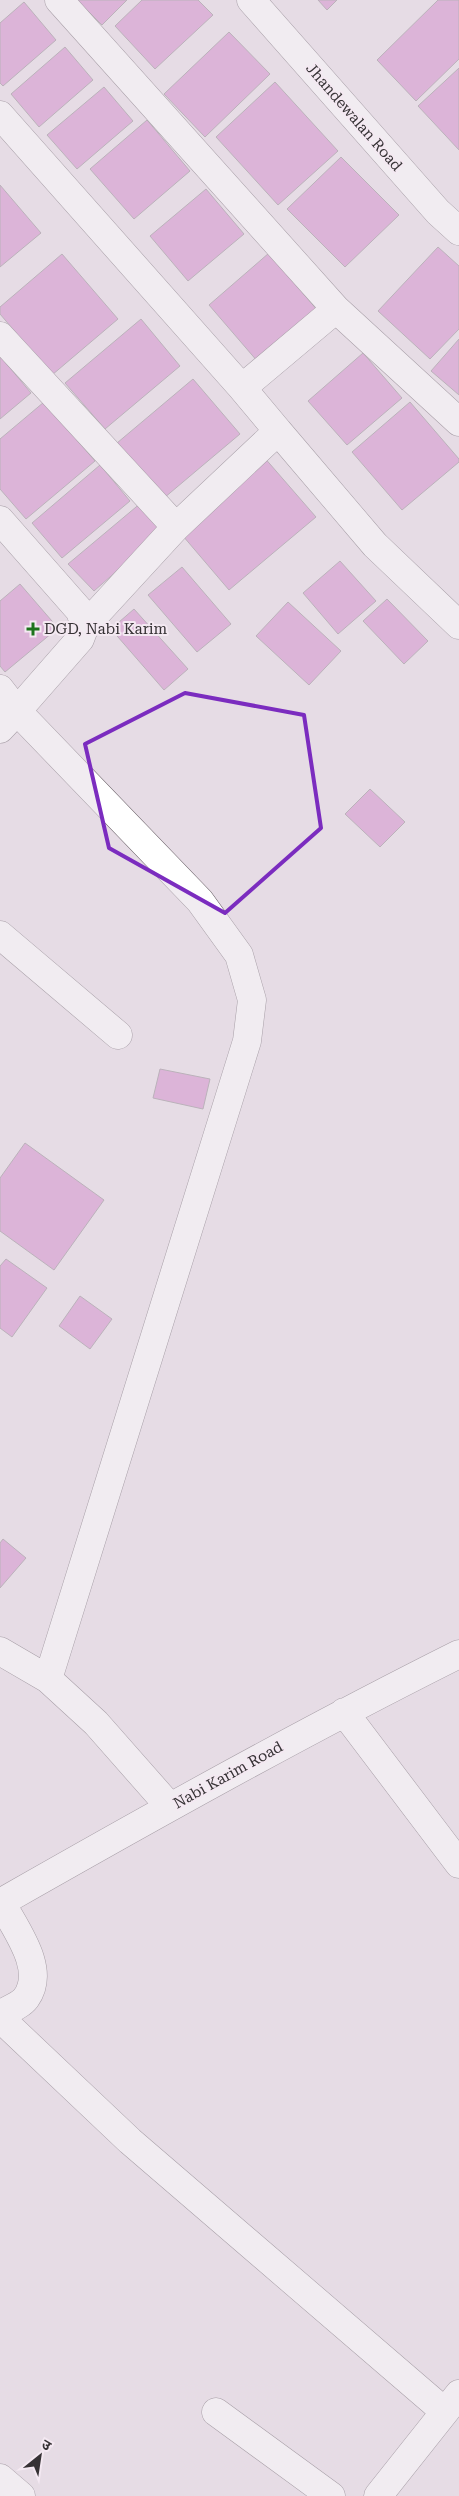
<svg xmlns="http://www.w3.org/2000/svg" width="459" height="2496" viewBox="0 0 459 2496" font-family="'Roboto Serif','Noto Sans Devanagari',serif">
<rect width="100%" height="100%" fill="#e6dce5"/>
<path fill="#d083c8" stroke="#887e86" d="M77,0h50l-25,25z
M142,0h56l15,15 -58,54 -40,-43z
M318,0h19l-10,10z
M438,0h21v59l-43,42 -39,-41z
M24,2l32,38 -53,46 -3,-3v-60z
M229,32l41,42 -65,63 -41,-43z
M65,47l28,33 -54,47 -28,-33z
M459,68v82l-41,-44z
M275,82l63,69 -60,54 -62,-68z
M104,87l29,34 -56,48 -30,-34z
M147,120l43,51 -56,48 -44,-50z
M341,157l58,58 -54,52 -58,-58z
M0,185l41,48 -41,34z
M206,189l38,45 -56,47 -38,-45z
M438,247l21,19v63l-29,30 -52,-48z
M269,253l49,58 -60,51 -49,-57z
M62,254l56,65 -66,56 -52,-61v-7z
M141,319l39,47 -75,63 -40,-46z
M459,339v56l-28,-24z
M363,353l39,45 -55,47 -39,-44z
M0,356l31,37 -31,26z
M193,379l47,55 -76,64 -47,-55z
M44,402l51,59 -69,58 -26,-30v-50z
M410,402l49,57v3l-57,48 -50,-58z
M263,456l53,61 -87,73 -52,-61z
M100,465l30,36 -68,57 -30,-35z
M142,502l25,25 -73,64 -26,-27z
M340,561l36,40 -38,33 -35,-41z
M182,567l49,57 -34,28 -49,-57z
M20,584l38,44 -53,44 -5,-6v-65z
M387,599l41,42 -24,23 -41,-43z
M288,602l53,49 -32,34 -53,-49z
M134,609l54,60 -24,21 -53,-61z
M370,789l35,33 -25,25 -35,-33z
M160,1069l50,10 -7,30 -50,-11z
M25,1143l79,57 -50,70 -54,-39v-53z
M6,1259l41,29 -35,49 -12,-9v-62z
M80,1296l32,23 -22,30 -31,-23z
M3,1539l23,19 -26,30v-45z"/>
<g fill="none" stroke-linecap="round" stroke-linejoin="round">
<defs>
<path id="minor" d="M59,0l277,309 123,113
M251,0l187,212 21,19
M0,115l242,273 36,43 -102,96 -176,-191
M242,388l94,-79
M278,431l97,114 84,80
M0,520l80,91 5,15 -5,13 -63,72 -17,-22
M85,626l91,-99
M0,729l17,-18 183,190 39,54 13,45 -5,41 -199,638
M0,935l118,100
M0,1651l48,28 48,44 74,84
M344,1712l115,152
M0,1903c151,-86 303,-171 459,-249
M0,2014c8,-4 21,-9 26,-16 21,-29 -11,-69 -25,-96
M0,2018l130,123 314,270
M216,2412l115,84
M0,2478l21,18
M378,2496l81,-102"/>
</defs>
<use href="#minor" stroke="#5e555c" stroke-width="29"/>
<use href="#minor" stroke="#fff" stroke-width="28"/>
</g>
<path d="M0 0H459V2496H0ZM185,693l119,22 17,113 -96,85 -116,-65 -24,-104z" fill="#e6dce5" fill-opacity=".55" fill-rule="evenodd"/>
<path fill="none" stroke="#7b2cbf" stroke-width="4" stroke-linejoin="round" d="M185,693l119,22 17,113 -96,85 -116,-65 -24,-104z"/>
<path fill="#1e731d" stroke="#f4e9f2" stroke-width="2" d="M30.5 621.5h5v5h5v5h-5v5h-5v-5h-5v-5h5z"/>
<g text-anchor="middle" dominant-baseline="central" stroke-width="4" stroke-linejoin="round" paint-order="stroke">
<g font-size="15" fill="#363235" stroke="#f4e9f2">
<text transform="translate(354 117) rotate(49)">Jhandewalan Road</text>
<text transform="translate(228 1775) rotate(-29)">Nabi Karim Road</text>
</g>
<g font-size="15" fill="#363235" stroke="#f4e9f2" text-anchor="start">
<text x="44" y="629">DGD, Nabi Karim</text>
</g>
</g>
<g transform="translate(40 2456) rotate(30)" stroke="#f4e9f2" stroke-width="4" paint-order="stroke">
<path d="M0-4L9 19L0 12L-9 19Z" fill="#363235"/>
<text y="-8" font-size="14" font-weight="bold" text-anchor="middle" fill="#363235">उ</text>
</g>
</svg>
